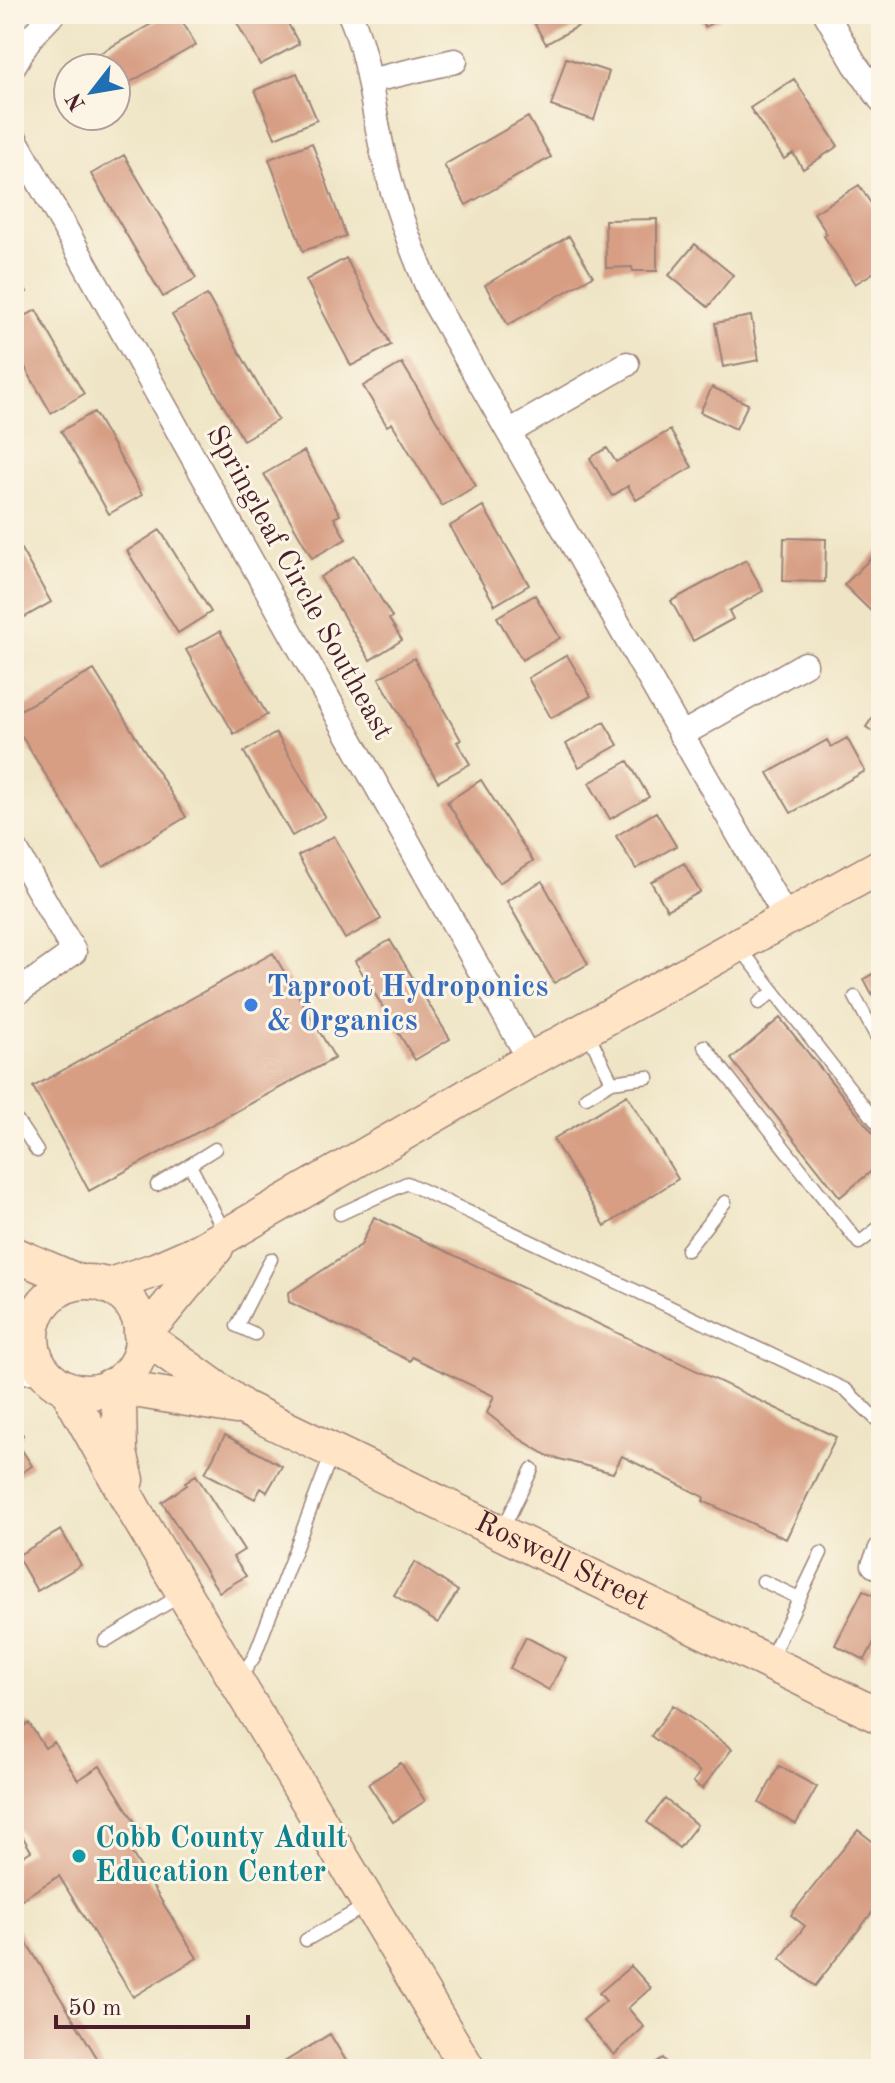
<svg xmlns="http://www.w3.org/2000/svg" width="895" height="2083" viewBox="0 0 895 2083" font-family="'Old Standard TT',serif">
<rect width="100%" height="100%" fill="#fcf5e5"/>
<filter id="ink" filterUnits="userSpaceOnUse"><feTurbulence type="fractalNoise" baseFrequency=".0125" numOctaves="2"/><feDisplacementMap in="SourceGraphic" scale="16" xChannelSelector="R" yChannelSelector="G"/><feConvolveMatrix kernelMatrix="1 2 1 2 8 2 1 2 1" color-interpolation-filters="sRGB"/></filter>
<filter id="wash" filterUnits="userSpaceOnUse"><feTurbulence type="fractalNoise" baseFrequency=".006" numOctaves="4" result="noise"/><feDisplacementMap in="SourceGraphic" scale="32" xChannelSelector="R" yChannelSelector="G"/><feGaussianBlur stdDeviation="1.8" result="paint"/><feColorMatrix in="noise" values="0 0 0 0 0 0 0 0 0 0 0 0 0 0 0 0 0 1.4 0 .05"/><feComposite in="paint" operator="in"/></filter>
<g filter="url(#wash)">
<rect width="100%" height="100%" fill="#efe5c6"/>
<g id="blocks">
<path fill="#d79e84" d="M169,14h9l18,31 -80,45v-22h-42z
M249,14h34l16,30 -39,21 -24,-44z
M529,14h53l4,8 -40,22z
M697,14h30l-22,13z
M566,58l43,14 -15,48 -43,-14z
M297,73l20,47 -42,18 -20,-48z
M794,79l44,67 -35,23 -10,-16 -9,6 -34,-51z
M528,117l23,40 -85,48 -22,-40z
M312,143l34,93 -43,15 -34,-92z
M124,155l72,123 -33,19 -72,-123z
M859,185l22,34v49l-26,16 -31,-48 3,-2 -13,-21z
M657,219v52h-24l-1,-4 -26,1 -1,-48z
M569,236l24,40 -85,49 -23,-40z
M695,244l38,31 -25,32 -39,-32z
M346,258l45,87 -40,21 -45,-86z
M14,270l13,22 -13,8z
M207,295l71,125 -35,20 -71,-125z
M36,310l48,84 -33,19 -37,-65v-26z
M751,316l8,44 -36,7 -8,-44z
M402,363l74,123 -34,20 -50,-83 -5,3 -24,-40z
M712,387l36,17 -12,25 -36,-17z
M94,412l48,83 -33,19 -48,-83z
M670,430l22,37 -56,33 -8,-14 -16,10 -22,-38 17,-10 9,14z
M304,451l36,64 -6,3 12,21 -34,19 -48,-84z
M483,506l46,79 -34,20 -45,-79z
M160,530l51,82 -33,21 -51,-82z
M14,537l37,65 -37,21z
M784,538l42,1 -1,43 -42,-1z
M878,551l3,3v57l-5,5 -32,-31z
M355,556l37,61 -3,2 13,21 -32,20 -50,-83z
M746,560l17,31 -34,20 4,8 -40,22 -22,-40z
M535,595l25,43 -38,22 -25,-43z
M220,631l47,84 -33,19 -48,-84z
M567,655l24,41 -40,22 -23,-40z
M414,658l47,82 -4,2 13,22 -32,18 -59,-104z
M94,670l92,147 -83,50 -89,-143v-11z
M881,705v32l-15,-10z
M604,722l14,23 -39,22 -13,-23z
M276,733l49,84 -33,19 -48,-84z
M847,738l18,33 -74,42 -23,-40 59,-33 4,7z
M628,761l21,36 -39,22 -21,-36z
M481,780l52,81 -34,22 -52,-81z
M656,812l20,34 -40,23 -20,-33z
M334,836l47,83 -36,20 -47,-83z
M684,863l16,29 -33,18 -16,-28z
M542,881l46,83 -34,19 -47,-82z
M390,940l60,99 -35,21 -60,-99z
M273,953l62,105 -246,133 -56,-104z
M881,969v42l-17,-32z
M780,1018l101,125v20l-41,34 -109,-138z
M627,1095l51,84 -73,47 -52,-87z
M374,1217l462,220 -50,102 -83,-38 1,-4 -82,-41 -9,17 -65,-17 -31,-19 -30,-24 7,-17 -82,-39 -2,4 -121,-59 -1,-9 73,-48z
M14,1421l9,14 -8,4 17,27 -18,12z
M225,1435l57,31 -15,26 -6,-4 -6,11 -50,-26z
M196,1475l48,75 -11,7 13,19 -27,16 -57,-90 25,-17 -2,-3z
M61,1530l20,35 -44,26 -20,-35z
M415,1562l43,29 -20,32 -44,-28z
M863,1590l18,9v29l-16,32 -30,-15z
M526,1637l40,21 -17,32 -39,-22z
M673,1705l59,44 -30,40 -9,-7 7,-10 -49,-36z
M29,1723l16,25 9,-6 24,38 22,-14 46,74 -16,10 67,108 -64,39 -74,-121 -45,28v-42l17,-11 -17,-29v-90z
M401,1763l24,38 -32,21 -25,-38z
M779,1766l38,21 -21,37 -37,-21z
M665,1799l32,26 -18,23 -32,-26z
M858,1830l23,18v32l-4,6 4,3v12l-66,85 -35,-27 25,-33 -14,-11z
M14,1922l90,147h-77l-13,-21z
M631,1966l20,22 -23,20 16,19 -30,28 -31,-35 23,-19 -7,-8z
M330,2034l21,35h-78z
M663,2058l7,11h-24z"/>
</g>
</g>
<g filter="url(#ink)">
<use href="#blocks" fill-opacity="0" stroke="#9c8278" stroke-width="2"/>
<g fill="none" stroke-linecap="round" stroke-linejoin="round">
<defs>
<path id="lane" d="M740,948l141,180
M855,997l26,48
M759,1003l15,-12
M587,1031l25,51
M704,1046l155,197 22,-17
M586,1097l26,-15 36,-5
M14,1124l4,-2 19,29
M190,1165l35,68
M157,1185l58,-36
M340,1214l67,-31 439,207 35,34
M687,1250l38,-48
M255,1334l-18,-8 34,-67
M502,1531l30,-62
M763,1581l36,17
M105,1641l76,-46
M770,1659l51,-106
M239,1679l15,-22 78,-204
M306,1940l63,-36"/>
<path id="street" d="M350,14c19,44 22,93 33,139 11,51 30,99 50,147l354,619
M826,14l29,50 26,36
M14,65l16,-27 23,-24
M369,81l86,-20
M14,137l516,923
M509,432l118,-68
M681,735l124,-71
M14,847l60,105 -60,43
M14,1341l18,-10
M14,1372l30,-2
M881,1549l-7,16 7,3"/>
<g id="secondary">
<path d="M14,1254l65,28"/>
<circle cx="87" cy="1337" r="55"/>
<path d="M107,1286l48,-16 46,-20 329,-190 351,-194"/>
<path d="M141,1330l19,-14 56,-68"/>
<path id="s1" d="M141,1334l103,74 637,309"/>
<path d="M110,1386l126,21"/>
<path d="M108,1387l11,19 1,47 7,27"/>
<path d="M66,1388l71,127 331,554"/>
</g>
</defs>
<use href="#lane" stroke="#9c8278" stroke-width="15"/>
<use href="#street" stroke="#9c8278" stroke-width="27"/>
<use href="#secondary" stroke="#9c8278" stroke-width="37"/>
<use href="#lane" stroke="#fff" stroke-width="12"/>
<use href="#street" stroke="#fff" stroke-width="24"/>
<use href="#secondary" stroke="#ffe4c6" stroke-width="34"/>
</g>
</g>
<circle fill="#3f7fe0" stroke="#fcf5e5" stroke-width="3" cx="251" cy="1005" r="8"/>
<circle fill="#0f9aa8" stroke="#fcf5e5" stroke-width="3" cx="79" cy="1856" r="8"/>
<g text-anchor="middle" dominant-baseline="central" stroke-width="6" stroke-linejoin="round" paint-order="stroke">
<g font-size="30" fill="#4a1f2b" stroke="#fcf5e5">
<text transform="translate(299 583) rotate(61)">Springleaf Circle Southeast</text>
<text stroke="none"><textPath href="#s1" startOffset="480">Roswell Street</textPath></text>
</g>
<g font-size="30" font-weight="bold" fill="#366cbe" stroke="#fcf5e5" text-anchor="start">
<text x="267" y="988">Taproot Hydroponics<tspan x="267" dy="34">&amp; Organics</tspan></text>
</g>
<g font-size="30" font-weight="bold" fill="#0d838f" stroke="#fcf5e5" text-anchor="start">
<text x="95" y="1839">Cobb County Adult<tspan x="95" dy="34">Education Center</tspan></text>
</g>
</g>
<rect width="895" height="2083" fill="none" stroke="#fcf5e5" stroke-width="48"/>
<g transform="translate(92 92) rotate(239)"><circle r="38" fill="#fcf5e5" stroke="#b59f9b" stroke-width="2"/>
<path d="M0-6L14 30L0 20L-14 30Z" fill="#1f6fb2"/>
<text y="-12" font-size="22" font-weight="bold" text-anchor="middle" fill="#4a1f2b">N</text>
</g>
<path d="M56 2015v12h192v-12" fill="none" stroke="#4a1f2b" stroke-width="4"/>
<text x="68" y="2015" font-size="24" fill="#4a1f2b" stroke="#fcf5e5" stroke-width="6" paint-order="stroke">50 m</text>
</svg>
